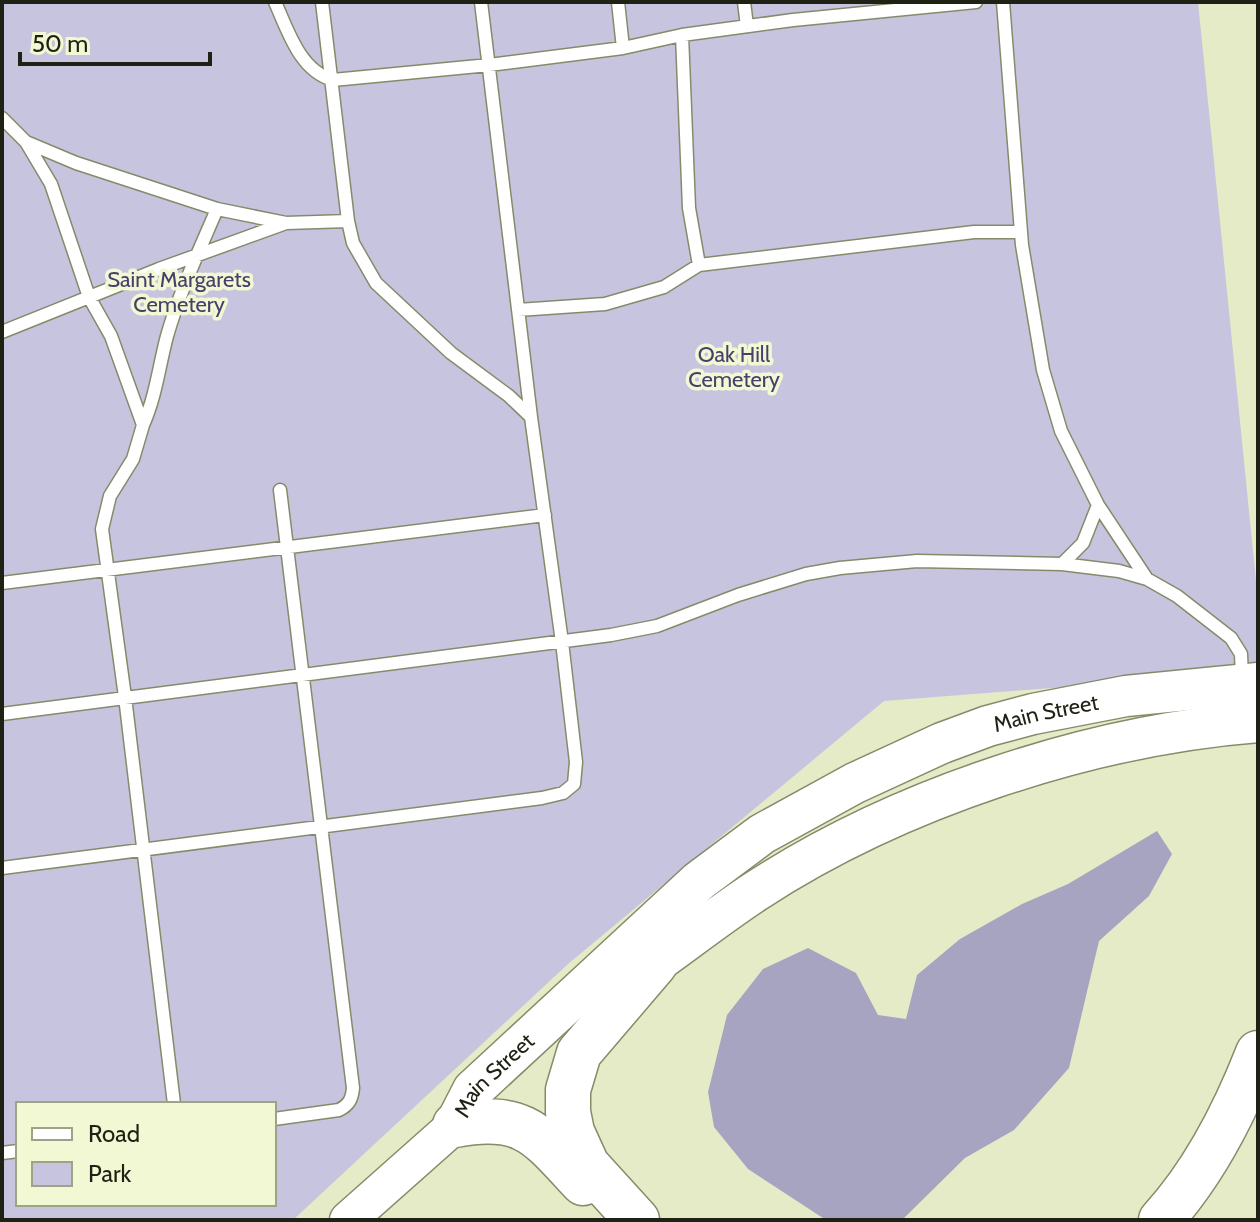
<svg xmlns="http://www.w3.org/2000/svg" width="1260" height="1222" viewBox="0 0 1260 1222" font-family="Cabin,sans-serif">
<rect width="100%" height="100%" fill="#e5ebc6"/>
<path fill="#c7c4e0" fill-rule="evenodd" d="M2,2h1196l60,599v71l-374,29 -316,263 -275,256h-291zM18,1104h256v100h-256z"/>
<path fill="#a7a4c2" d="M1157,831l15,23 -23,42 -50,45 -30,127 -55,62 -49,28 -63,62h-76l-78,-51 -34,-42 -6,-35 19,-77 36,-46 45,-21 48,25 22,42 28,4 11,-44 43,-36 62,-35 46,-20z"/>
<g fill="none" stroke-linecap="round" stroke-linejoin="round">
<defs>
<path id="lane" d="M275,2c13,29 25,69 58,78l156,-15 134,-17 59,-13 111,-15 183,-18
M322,2l26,219 5,22 23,40 75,70 58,43 22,21
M618,2l5,46
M744,2l3,24
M1003,2l19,243 21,125 18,61 37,74 49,74
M682,35l7,173 10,57
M2,118l24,24 50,21 141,46 69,14
M26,142l25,42 38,113 22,39 32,89 -10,34 -23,37 -8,33 23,168 49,407
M518,310l87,-6 59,-17 35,-22 275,-33h47
M2,332l157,-63 127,-46 62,-2
M143,425c13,-29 16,-59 24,-89 13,-45 32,-85 50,-127
M1062,564l21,-21 15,-38
M2,583l543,-68
M2,714l609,-79 46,-9 81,-31 68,-21 34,-6 77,-7 145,3 57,7 28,8 30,17 54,42 10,16 1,24
M2,868l540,-70 21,-5 11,-9 2,-22 -14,-120 -31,-225 -50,-415
M274,1119l65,-9c10,-5 13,-11 14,-22l-73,-598
M2,1153l16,-2"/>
<path id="secondary" d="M348,1220l107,-95"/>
<g id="primary">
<path d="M627,983c43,-29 85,-63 129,-92 141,-92 334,-156 502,-169"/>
<path id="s1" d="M455,1125l18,-35 226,-209 63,-47 93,-51 87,-40 46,-17 45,-12 93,-18 132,-13"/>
</g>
<path id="highway" d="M455,1125c70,-13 83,10 128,58
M637,1220l-50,-55 -15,-33 -4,-20v-22l11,-37 76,-89
M1161,1220c43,-47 74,-108 97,-167"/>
</defs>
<use href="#lane" stroke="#858b69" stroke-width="15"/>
<use href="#secondary" stroke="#858b69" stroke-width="39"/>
<use href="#primary" stroke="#858b69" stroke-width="43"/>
<use href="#highway" stroke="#858b69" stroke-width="47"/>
<use href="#lane" stroke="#fff" stroke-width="12"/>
<use href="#secondary" stroke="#fff" stroke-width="36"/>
<use href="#primary" stroke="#fff" stroke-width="40"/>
<use href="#highway" stroke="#fff" stroke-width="44"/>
</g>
<g text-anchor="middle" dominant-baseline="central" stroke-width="7" stroke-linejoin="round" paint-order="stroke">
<g font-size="22" fill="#47406c" stroke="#f2f8d3">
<text x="179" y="279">Saint Margarets<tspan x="179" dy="25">Cemetery</tspan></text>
<text x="734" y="354">Oak Hill<tspan x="734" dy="25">Cemetery</tspan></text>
</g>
<g font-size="22" fill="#1f2114" stroke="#f2f8d3">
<text stroke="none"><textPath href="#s1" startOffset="736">Main Street</textPath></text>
<text stroke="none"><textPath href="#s1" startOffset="64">Main Street</textPath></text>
</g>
</g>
<rect width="1260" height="1222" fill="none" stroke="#1f2114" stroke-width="8"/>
<rect x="16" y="1102" width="260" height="104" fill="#f2f8d3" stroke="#9ea287" stroke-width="2"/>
<rect x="32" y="1128" width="40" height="12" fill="#ffffff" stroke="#9ea287" stroke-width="2"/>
<text x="88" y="1142" font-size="24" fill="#1f2114">Road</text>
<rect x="32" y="1162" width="40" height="24" fill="#c7c4e0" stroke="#9ea287" stroke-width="2"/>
<text x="88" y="1182" font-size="24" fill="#1f2114">Park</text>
<path d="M20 52v12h190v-12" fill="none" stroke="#1f2114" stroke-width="4"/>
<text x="32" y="52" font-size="24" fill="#1f2114" stroke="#f2f8d3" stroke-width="6" paint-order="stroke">50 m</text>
</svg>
